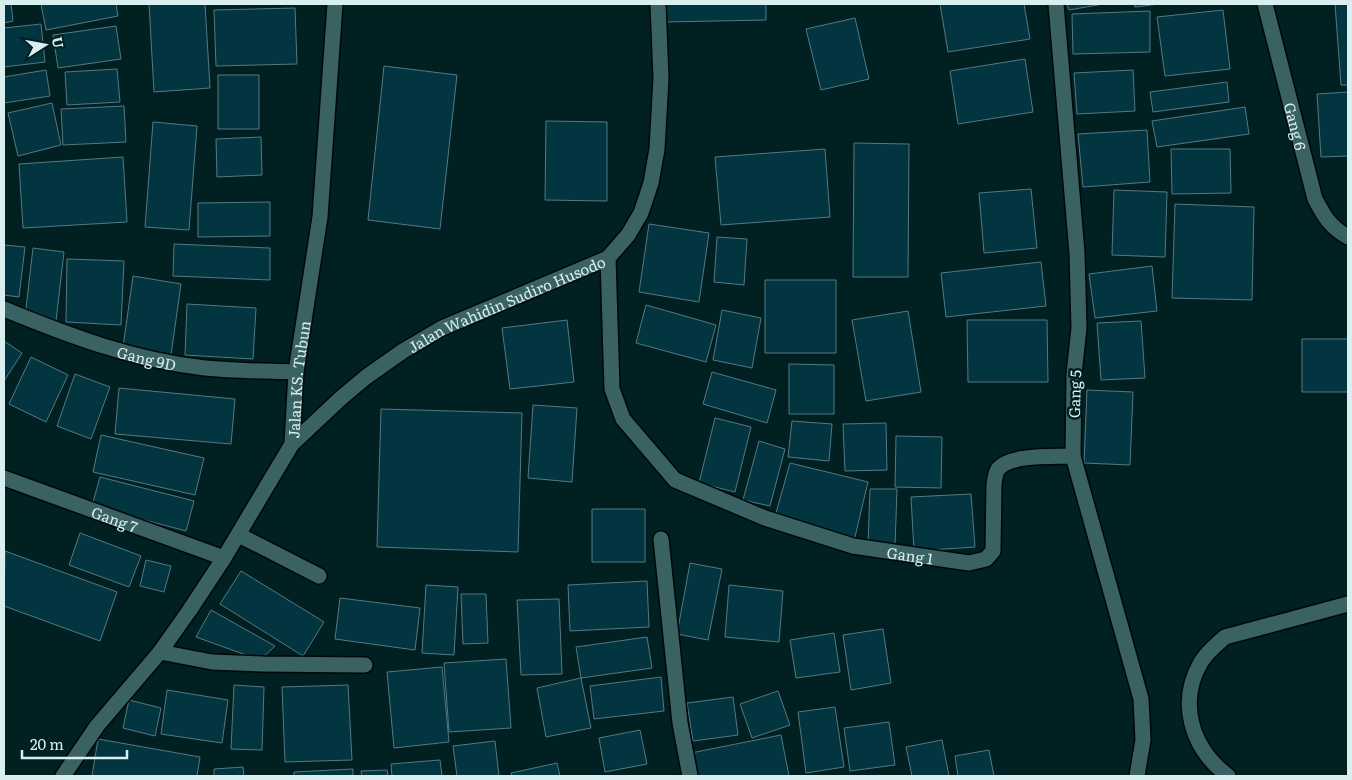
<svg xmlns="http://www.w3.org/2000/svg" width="1352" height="780" viewBox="0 0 1352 780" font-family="Literata,serif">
<rect width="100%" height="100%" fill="#012021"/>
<path fill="#033540" stroke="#547984" d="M4,4h7l2,17 -9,2z
M41,4h75l2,12 -72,14z
M149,4h56l5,84 -56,4z
M663,4h103v16l-102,2z
M940,4h84l6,35 -82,13z
M1067,4h36l-34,6z
M1135,4h24l-24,3z
M1335,4h13v81h-7z
M295,8l2,56 -81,2 -2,-56z
M1223,10l7,59 -65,7 -8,-59z
M1150,11v41l-77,2 -1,-40z
M855,18l14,61 -48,11 -15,-61z
M41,24l4,38 -41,5v-39z
M116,26l5,33 -63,9 -5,-33z
M1025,59l8,53 -75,12 -8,-53z
M384,66l73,9 -17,154 -72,-9z
M117,69l3,33 -53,3 -2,-33z
M46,70l4,26 -46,7v-26z
M1133,70l2,41 -58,3 -3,-41z
M218,75h41v54h-41z
M1227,82l2,20 -76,10 -3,-20z
M1348,92v64l-27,1 -4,-63z
M52,103l9,42 -43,11 -10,-43z
M124,106l2,36 -63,3 -2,-36z
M1245,107l4,27 -92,13 -5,-26z
M546,121l61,1v79l-62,-1z
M153,122l44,4 -8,104 -44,-3z
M1147,130l3,52 -67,5 -5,-53z
M261,137l1,38 -45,2 -1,-38z
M854,143l55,1 -1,133h-55z
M825,149l5,68 -109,8 -6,-68z
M1171,149h59l1,44 -59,1z
M123,157l4,65 -104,6 -4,-64z
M1031,189l6,59 -53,5 -5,-60z
M1114,190l53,2 -2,65 -53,-2z
M270,202v34l-72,1v-34z
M1175,204l79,3 -2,93 -80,-2z
M649,224l60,9 -10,69 -60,-10z
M717,237l30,2 -3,46 -30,-3z
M174,244l96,4v32l-97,-4z
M4,245l21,2 -6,50 -15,-2z
M33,248l31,4 -8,69 -31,-4z
M67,259l57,2 -3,64 -55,-3z
M1041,262l5,44 -100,11 -5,-44z
M1152,266l5,45 -62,7 -6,-44z
M133,276l48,8 -10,71 -48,-8z
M765,280h71v73h-71z
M187,304l69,4 -3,51 -68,-4z
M646,305l70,20 -10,37 -70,-19z
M722,310l39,8 -9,50 -39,-8z
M908,311l13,81 -55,9 -14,-81z
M567,320l7,62 -64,7 -8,-61z
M967,320h80l1,62h-80z
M1141,321l4,57 -44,2 -4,-57z
M1302,339h46v53h-46z
M4,341l18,12 -18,28z
M31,357l37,18 -22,47 -37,-18z
M789,364l45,1v49h-45z
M712,372l64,18 -9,33 -64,-19z
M75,374l35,13 -19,52 -34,-13z
M119,388l116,11 -4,45 -116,-10z
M1087,390l46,2 -3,73 -46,-2z
M533,405l44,3 -5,74 -44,-4z
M381,409l141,4 -4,139 -141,-5z
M715,418l36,9 -16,65 -36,-9z
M792,421l40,3 -3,37 -41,-4z
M886,423l1,47 -42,1 -2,-47z
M101,435l103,23 -9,37 -102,-23z
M896,436l46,1 -1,51 -46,-1z
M759,441l26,8 -15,57 -27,-6z
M790,463l78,19 -14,59 -78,-28z
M100,477l94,24 -8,30 -94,-25z
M870,489h27l-2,58 -27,-2z
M971,494l4,53 -61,4 -3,-54z
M592,509h53v53h-53z
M80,533l61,23 -12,31 -60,-22z
M5,551l112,41 -17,49 -96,-35z
M146,560l25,6 -7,26 -24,-6z
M690,563l32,6 -14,71 -31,-6z
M241,571l83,51 -21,34 -83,-52z
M647,581l2,46 -79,4 -2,-46z
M426,585l32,2 -4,68 -32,-2z
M729,585l54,6 -4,51 -54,-5z
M461,594h25l2,49 -25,1z
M340,598l80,10 -5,42 -80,-11z
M559,599l3,75 -41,1 -4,-75z
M211,610l64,36 -15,14 -64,-23z
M883,629l8,54 -40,7 -8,-55z
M834,633l6,39 -44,6 -6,-38z
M647,637l5,31 -71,10 -5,-31z
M506,659l5,69 -62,4 -5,-69z
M442,667l7,75 -55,6 -7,-76z
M661,677l3,34 -70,8 -4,-33z
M581,678l10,50 -45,9 -9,-49z
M234,685l30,2 -2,63 -31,-1z
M348,685l4,75 -67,2 -3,-75z
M167,690l61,10 -6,43 -61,-9z
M778,691l12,34 -38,13 -12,-34z
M733,697l5,38 -45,6 -6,-38z
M129,700l32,8 -6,28 -32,-8z
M835,707l9,60 -38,6 -8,-61z
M889,722l6,43 -45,6 -6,-43z
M640,730l7,34 -42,8 -6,-34z
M781,735l8,41h-93l-5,-23z
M98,739l102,18 -3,19h-105z
M942,740l7,36h-37l-6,-29z
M495,741l4,35h-42l-4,-30z
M989,750l5,26h-36l-3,-20z
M440,760l2,16h-50l-1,-12z
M557,763l3,13h-48l-1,-3z
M243,767l1,9h-30v-7z
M353,769v7h-59v-4z
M387,770l1,6h-26l-1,-5z"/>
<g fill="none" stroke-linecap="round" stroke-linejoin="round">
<defs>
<g id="minor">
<path d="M1056,4l21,249 2,75 -5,46 -1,82 68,243 2,41 -6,36"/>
<path id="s1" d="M1265,4l50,195c9,17 15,28 33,38"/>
<path id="s2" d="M608,258l4,131 11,30 52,61 90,38 88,28 116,17 17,-4 7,-8 1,-67c1,-5 1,-10 4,-15 12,-15 56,-12 75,-13"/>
<path id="s3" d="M4,309c66,27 129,51 201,59 30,3 61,3 91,4"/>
<path id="s4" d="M292,444l49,-46 25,-21 37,-26 39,-23 166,-70 20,-23 13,-22 10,-30 6,-34 4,-71 -3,-74"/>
<path id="s5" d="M4,478l220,80"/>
<path d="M239,535l80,41"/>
<path d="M661,539l19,184 10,53"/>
<path d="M160,652l52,10 51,2 102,1"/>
<path d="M1228,776c-36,-27 -51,-73 -27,-114 6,-10 16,-18 24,-25l123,-33"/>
</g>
<g id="tertiary">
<path id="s6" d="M63,776l34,-50 63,-74 29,-41 35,-53 68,-114 4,-72 24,-155 15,-213"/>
</g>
</defs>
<use href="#minor" stroke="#000809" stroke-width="18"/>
<use href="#tertiary" stroke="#000809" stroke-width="18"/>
<use href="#minor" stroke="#3a6263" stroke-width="15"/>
<use href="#tertiary" stroke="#3a6263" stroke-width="15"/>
</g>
<g text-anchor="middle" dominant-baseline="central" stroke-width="5" stroke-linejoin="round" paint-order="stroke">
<g font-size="15" fill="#d9eeee" stroke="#012021">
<text stroke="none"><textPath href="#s1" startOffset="126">Gang 6</textPath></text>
<text stroke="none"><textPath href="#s4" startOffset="259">Jalan Wahidin Sudiro Husodo</textPath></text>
<text stroke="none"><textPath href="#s3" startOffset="151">Gang 9D</textPath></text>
<text stroke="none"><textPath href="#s6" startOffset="469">Jalan KS. Tubun</textPath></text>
<text transform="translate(1074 394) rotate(-88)">Gang 5</text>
<text stroke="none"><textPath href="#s5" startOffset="118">Gang 7</textPath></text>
<text stroke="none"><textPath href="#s2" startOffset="491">Gang 1</textPath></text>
</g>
</g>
<rect width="1352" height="780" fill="none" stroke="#d9eeee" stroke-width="10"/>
<g transform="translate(45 45) rotate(79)" stroke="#012021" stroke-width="4" paint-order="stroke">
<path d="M0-4L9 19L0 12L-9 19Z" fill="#d9eeee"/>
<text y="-8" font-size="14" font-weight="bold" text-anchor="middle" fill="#d9eeee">U</text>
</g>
<path d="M22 750v8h105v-8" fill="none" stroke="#d9eeee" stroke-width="2.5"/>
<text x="30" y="750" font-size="15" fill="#d9eeee" stroke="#012021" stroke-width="4" paint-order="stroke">20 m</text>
</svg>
